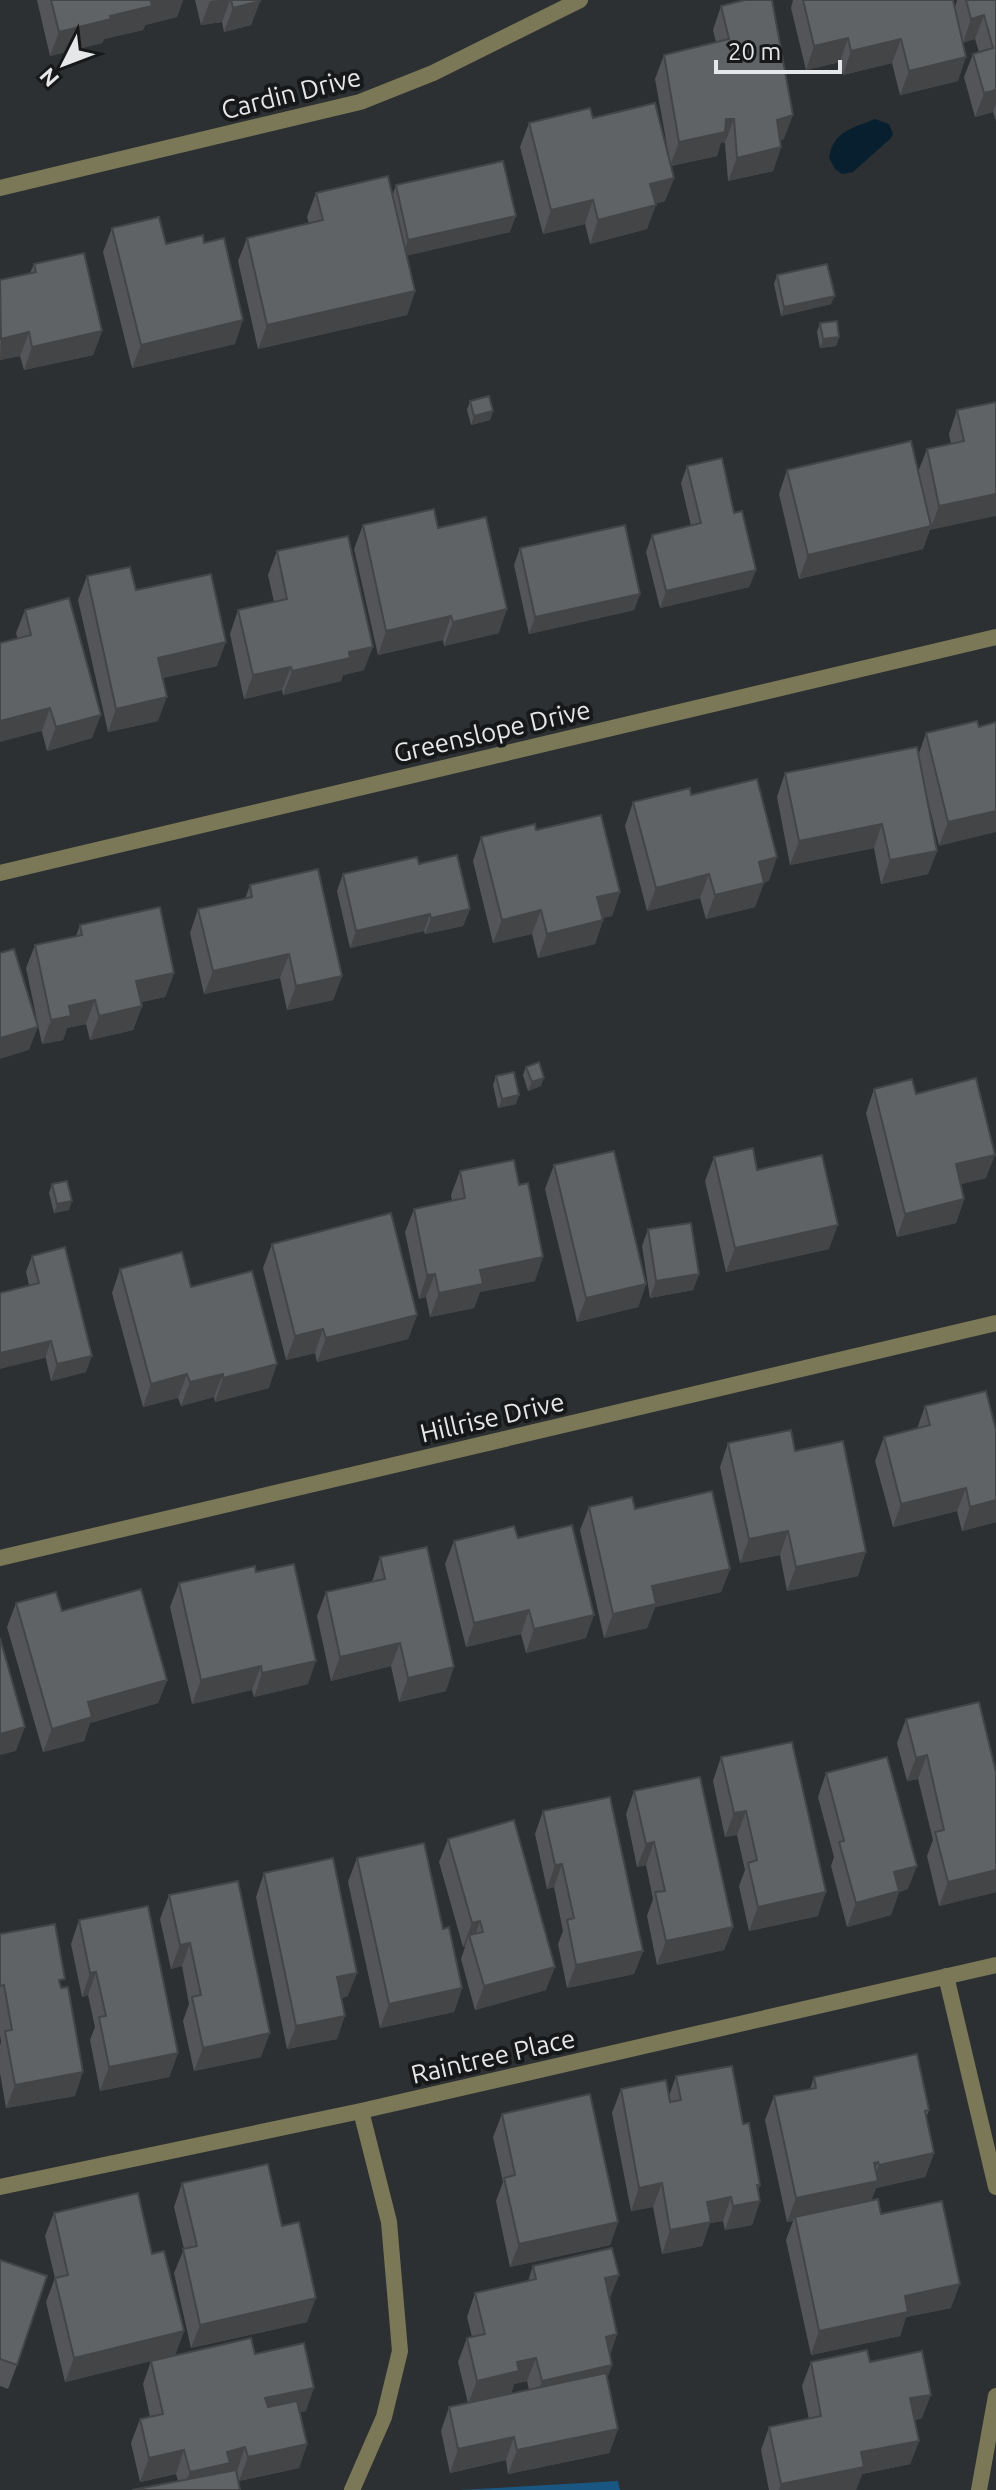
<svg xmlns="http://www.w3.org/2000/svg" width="996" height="2490" viewBox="0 0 996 2490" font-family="Ubuntu,sans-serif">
<rect width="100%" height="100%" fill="#2d3032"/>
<path fill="#1a5682" d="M618,2481l2,9h-160z"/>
<path fill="#081f30" d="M875,119l14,5 4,10 -3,5 -37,33 -11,2 -7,-5 -6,-11c4,-27 24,-30 46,-39z"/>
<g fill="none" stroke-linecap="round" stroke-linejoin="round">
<path stroke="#7a7856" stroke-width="16" d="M0,188l360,-86 73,-29 147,-73
M0,873l996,-236
M0,1558l996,-235
M946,1976l50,211
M0,2187l361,-76 635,-146
M352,2490l32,-73 16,-66 -11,-129 -28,-111
M979,2490l17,-94"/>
</g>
<path fill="#535558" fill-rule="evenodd" d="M37,0h146l-6,17 -32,8 -2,5 -39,9 -2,4 -52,13z
M195,0h64l1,1 -9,24 -27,7 -2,-10 -21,3z
M793,0h160l2,7 2,-7h39v121l-3,-9 -18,5 -11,-40 9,-23 6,-2 -4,-13 -12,3 -5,39 -58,14 -8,-32 -49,12 -3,-13 -34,8 -15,-62z
M721,6l63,133 -4,1 1,7 -8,24 -45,10 -3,-38 -4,-1 -4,14 -46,10 3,12 -9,23 -10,3 -8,25 -57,15 -5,-20 -42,10 -23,-87 9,-24 64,-5 77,44 -15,-83 9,-24 52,-13 -3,-12z
M396,185l114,47 -103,23 8,36 -8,24 -149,34 -20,-88 9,-23 62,-15 -2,-6 9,-24 77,1z
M112,228l54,16 38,-1 31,101 -103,24 -29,-116z
M34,264l68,67 -9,24 -69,15 -4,-14 -20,4v-80l30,-7z
M777,275l54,29 -50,12 -7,-32z
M820,323l19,14 -3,9 -16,2 -3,-16z
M470,401l23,10 -3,9 -19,5 -4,-15z
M996,402l-66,128v-1l-7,20 -124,30 -20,-85 8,-24 131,2 9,-23 24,-5 -2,-10 8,-24z
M687,466l47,47 22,57 -7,17 -89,21 -14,-56 6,-17 39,-9 -10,-43z
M363,525l75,3 61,105 -55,13 -1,-6 -65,15 -24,-106z
M520,548l120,46 -6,16 -105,24 -15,-69z
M277,551l87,119 -21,5 -2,6 -58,14 -1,-5 -38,9 -14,-65 8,-24 36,-8 -6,-27z
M87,576l49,14 81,76 -55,12 -4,43 -50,11 -30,-132z
M25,610l67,128 -45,13 -31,-118z
M996,722l-57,124 -18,-74 16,79 -9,23 -47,10 -7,-36 -84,17 -13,-68 8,-24 133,-17 8,-23 53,-6z
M691,795l78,86 -5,1 -9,25 -49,12 -6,-21 -53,13 -22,-85 8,-24z
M536,830l84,62 -8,24 -10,2 1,2 -8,24 -57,14 -6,-24 -39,9 -20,-82 8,-24z
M419,864l51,45 -7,17 -38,8 -1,-3 -74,17 -13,-57 6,-17z
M250,885l92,91 -9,24 -46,10 -7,-32 -76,16 -14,-61 8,-24 47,-10z
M80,925l94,48 -9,24 -24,5 1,4 -9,24 -43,10 -4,-16 -19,4 -4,12 -21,4 -16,-76 9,-23 41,-9z
M526,1067l15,19 -13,5 -5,-16z
M496,1076l20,28 -18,4 -5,-23z
M874,1089l112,89 -25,6 3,15 -8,24 -59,14 -31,-124z
M714,1157l43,13 72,79 -103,23 -21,-91z
M554,1165l92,119 -8,23 -61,15 -32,-133z
M460,1171l59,14 16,96 -55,11 -6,16 -44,9 -4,-20 -7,2 -14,-67 9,-23 38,-8 -1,-6z
M52,1184l17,26 -15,3 -5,-20z
M648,1229l51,45 -6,16 -43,8 -8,-52z
M272,1244l145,71 -9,24 -91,23 -2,-9 -29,7 -23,-92z
M32,1256l54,116 -35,9 -25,-109z
M120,1269l71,18 78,101 -54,14 -1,-5 -33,9 -3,-8 -35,9 -31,-114z
M925,1406l71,24v92l-34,9 -5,-20 -64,16 -18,-66 9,-24 33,-8z
M728,1443l67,8 63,125 -71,15 -7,-36 -40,8 -20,-96z
M589,1507l46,2 95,60 -9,23 -66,15 -8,21 -43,10 -24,-108z
M518,1538l68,100 -60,15 -5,-19 -55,13 -21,-83 9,-23z
M380,1557l66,134 -47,11 -8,-36 -60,15 -14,-65 9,-24 46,-10z
M256,1572l52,112 -54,13 -2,-7 -60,14 -22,-97 9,-24z
M16,1603l46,8 105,69 -9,23 -68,20 -6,18 -41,11 -36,-125z
M906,1719l90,53v120l-57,14 -12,-50 6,-16 -15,-61 -11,2 -10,-38z
M721,1757l97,159 -69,15 -10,-45 6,-16 -8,-35 -12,2 -12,-56z
M826,1773l82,116 -9,3 -8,23 -44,12 -16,-61 3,-9 -16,-60z
M634,1791l99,136 -9,23 -67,15 -10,-49 6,-17 -7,-34 -9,2 -11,-53z
M543,1811l100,140 -9,23 -67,14 -9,-44 5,-13 -9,-44 -7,2 -12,-55z
M448,1839l98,151 -71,20 -14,-51 4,-12h-2l-24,-85z
M357,1858l86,71 19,59 -8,24 -74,16 -32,-146z
M264,1873l84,123 -6,2 -5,41 -50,10 -31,-152z
M169,1895l92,162 -67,14 -11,-50 6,-17 -7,-38 -11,3 -11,-50z
M79,1920l99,133 -9,24 -69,14 -10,-51 5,-13 -7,-32 -6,2 -11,-53z
M0,1934l62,54 13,108 -69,12 -6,-35v-27l1,-4 -1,-7z
M676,2076l67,48 17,61 -2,5 2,11 -8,24 -27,5 -2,-9 -13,2 -8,23 -40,8 -9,-47 -22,4 -19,-98 9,-24 48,7z
M814,2077l115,33 -3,8 8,35 -9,24 -49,11 -5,13 80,107 -45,9 -6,19 -89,19 -25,-115 7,-19 -6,1 -22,-102 9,-24 36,-7z
M502,2114l116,108 -8,23 -100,22 -14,-66 7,-19 -10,-45z
M182,2183l100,43 25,96 -116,26 -17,-75 10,-24 -10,-42z
M54,2213l98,41 32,77 -9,24 80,-1 51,57 -6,1 7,32 -8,24 -60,13 -2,-10 -59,10 -2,-7 -36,8 -9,-39 9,-24 10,-2 -7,-33 8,-23 -86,21 -19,-80 9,-24 -10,-42z
M0,2260l17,105 -9,24 -8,-3z
M533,2266l86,9 -10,24 8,35 -7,21 2,10 -5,13 11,51 -9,24 -101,21 -2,-14 -56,13 -9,-42 8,-24 19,-4 -10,-41 9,-24 5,-1 -5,-20 8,-24 53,-12zM527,2381l2,9 -18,4 3,-10z
M811,2362h59l52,56 -7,2 4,21 -9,23 -48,10 -6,16h-87l-8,-40 8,-23 40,-8 -7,-33z"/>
<path fill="#434547" d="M159,0h24l-6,17 -32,8 -2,5 -39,9 -2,4 -52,13 9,-24z
M221,0h9l-8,22 -21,3 9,-24z
M260,1l-9,24 -27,7 9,-24z
M984,15l-9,24 -12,4 8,-24z
M848,38l-8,24 -34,8 8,-24z
M901,39l-9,24 -49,12 8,-24z
M966,57l-8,24 -58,14 9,-24z
M996,90v14l-3,8 -18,5 9,-24z
M793,115l-9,24 -15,5 8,-24z
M726,119h8l-9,24 -4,-1 -4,14 -47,10 9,-24z
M781,147l-8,24 -45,10 9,-23z
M674,178l-9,23 -23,6 8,-23z
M593,200l-8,24 -42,10 8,-24z
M656,205l-9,24 -57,15 8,-24z
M516,216l-6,16 -108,25 6,-17z
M415,291l-8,24 -149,34 9,-24z
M835,296l-4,8 -50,12 3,-9z
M243,320l-8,24 -103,24 9,-23z
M102,331l-9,24 -69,15 8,-23z
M29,332l-9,24 -20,4 1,-21z
M839,337l-3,9 -16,2 3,-9z
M493,411l-3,9 -19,5 3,-9z
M996,494v22l-66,14 9,-24z
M931,526l-8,23 -124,30 9,-24z
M756,570l-7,17 -89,21 6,-17z
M640,594l-6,16 -105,24 6,-17z
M507,609l-8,24 -55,13 9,-24z
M451,616l-8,24 -65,15 8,-24z
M226,642l-9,24 -68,15 9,-23z
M373,647l-9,23 -21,5 -2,6 -58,14 9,-24 57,-19z
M291,667l-9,23 -38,9 9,-24z
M167,697l-9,24 -50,11 8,-23z
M50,708l-8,23 -42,11v-21z
M101,715l-9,23 -45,13 9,-24z
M996,811v21l-57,14 9,-24z
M882,824l-8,24 -84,17 9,-24z
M937,851l-9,23 -47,10 9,-24z
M777,857l-8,24 -19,4 9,-23z
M709,874l-9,24 -53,13 9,-23z
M764,883l-9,24 -49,12 9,-24z
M620,892l-8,24 -23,5 8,-24z
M470,909l-7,17 -38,8 6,-16z
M541,910l-9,24 -39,9 9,-23z
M430,914l-6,17 -74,17 6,-17z
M603,920l-8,24 -57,14 9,-24z
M289,954l-9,24 -76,16 9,-23z
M174,973l-9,24 -37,8 8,-24z
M342,976l-9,24 -46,10 9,-24z
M95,1000l-9,24 -19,4 -4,12 -21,4 9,-24 18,-14z
M142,1006l-9,24 -43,10 9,-24z
M38,1027l-9,23 -29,9v-21z
M544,1078l-3,8 -13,5 4,-9z
M519,1095l-3,9 -18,4 4,-9z
M995,1155l-9,23 -39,10 9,-24z
M964,1199l-8,24 -59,14 8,-23z
M72,1201l-3,9 -15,3 3,-9z
M838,1225l-9,24 -103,23 9,-24z
M543,1257l-8,24 -55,11 -6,16 -44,9 9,-24 41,-23z
M435,1274l-9,23 -7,2 8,-24z
M699,1274l-6,16 -43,8 6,-17z
M646,1284l-8,23 -61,15 9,-24z
M417,1315l-9,24 -91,23 9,-24z
M323,1329l-8,24 -29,7 9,-24z
M51,1341l-6,17 -45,11v-16z
M92,1356l-6,16 -35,9 6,-17z
M277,1364l-8,24 -54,14 8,-24z
M187,1374l-9,24 -35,9 8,-23z
M223,1374l-9,23 -33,9 9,-24z
M966,1488l-9,23 -64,16 8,-23z
M996,1500v22l-34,9 8,-24z
M788,1531l-8,24 -40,8 9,-24z
M866,1552l-8,24 -71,15 9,-24z
M730,1569l-9,23 -66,15 -8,21 -43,10 9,-24 39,-28z
M529,1610l-8,24 -55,13 8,-24z
M594,1615l-8,23 -60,15 8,-24z
M400,1643l-9,23 -60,15 9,-24z
M316,1661l-8,23 -54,13 8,-24z
M261,1666l-9,24 -60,14 9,-24z
M454,1667l-8,24 -47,11 9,-24z
M167,1680l-9,23 -68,20 -6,18 -41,11 9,-23 36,-27z
M25,1727l-9,24 -16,4v-21z
M927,1755l-9,24 -11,2 9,-23z
M746,1811l-9,24 -12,2 9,-24z
M654,1842l-8,23 -9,2 9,-23z
M562,1864l-8,23 -7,2 8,-24z
M917,1866l-9,23 -9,3 -8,23 -44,12 9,-24 38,-31z
M996,1870v22l-57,14 9,-24z
M826,1892l-8,24 -69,15 9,-24z
M480,1921l-8,23 -3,-9 -4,12h-2l9,-24z
M733,1927l-9,23 -67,15 9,-24z
M190,1943l-8,23 -11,3 9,-24z
M643,1951l-9,23 -67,14 9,-23z
M555,1967l-9,23 -71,20 9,-24z
M96,1972l-8,23 -6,2 8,-24z
M357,1973l-9,23 -19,4 8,-23z
M462,1988l-8,24 -74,16 9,-24z
M345,2016l-8,23 -50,10 9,-23z
M270,2033l-9,24 -67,14 9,-23z
M178,2053l-9,24 -69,14 9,-24z
M83,2072l-8,24 -69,12 9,-23z
M934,2153l-9,24 -49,11 -6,16 -75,13 -2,4 -6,1 9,-24 78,-35 4,-1 -8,20h2l7,-17z
M662,2183l-9,24 -22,4 8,-23z
M757,2185h3l-6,18 6,-2 -8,24 -27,5 8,-24z
M731,2197l-8,24 -13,2 -8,23 -40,8 8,-24 37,-28z
M618,2222l-8,23 -100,22 9,-23z
M619,2275l-9,23 -14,3 9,-23z
M960,2284l-9,24 -45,9 -6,19 -89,19 8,-24 86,-35z
M316,2298l-9,24 -116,26 9,-23z
M184,2331l-9,24 -110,27 9,-24z
M617,2334l-8,24 -3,-21z
M536,2358l-9,23 -13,3 -3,11 -43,9 9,-23 40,-19z
M612,2365l-9,24 -70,16 9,-24z
M314,2388l-8,23 -49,11 8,-24z
M931,2395l-9,23 -20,4 8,-24z
M618,2429l-9,24 -101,21 9,-24z
M514,2437l-8,23 -56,13 8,-24z
M919,2441l-9,23 -48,10 -6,16h-77l2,-6 80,-32z
M307,2444l-8,24 -60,13 9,-24z
M245,2447l-8,24 -11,3 -43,16 7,-18 37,-20z
M184,2450l-8,24 -36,8 9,-24z"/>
<path fill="#606366" stroke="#434547" stroke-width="2" d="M51,0h108l-8,2 1,4 -42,10 1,3 -52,13z
M231,0h28l1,1 -27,7z
M745,0h27l21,115 -16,5 4,27 -44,11 -3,-39h-8l-1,13 -46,10 -15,-87 65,-16 -8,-33z
M803,0h150l13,57 -57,14 -8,-32 -50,12 -3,-13 -34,8z
M966,0h30v90l-12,3 -11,-39 20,-6 -9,-33 -13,4z
M655,103l19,75 -24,6 6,21 -58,15 -5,-20 -42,10 -22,-87 61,-15 3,10z
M503,161l13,55 -108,24 -12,-55z
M388,176l27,115 -148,34 -20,-87 76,-18 -7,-27z
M159,217l7,27 37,-9 1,8 20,-5 19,82 -102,25 -29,-117z
M84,253l18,78 -70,16 -3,-15 -28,7 -1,-59 36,-8 -2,-8z
M827,264l8,32 -51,11 -7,-32z
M837,321l2,16 -16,2 -3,-16z
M489,396l4,15 -19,5 -4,-15z
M996,402v92l-57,12 -12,-57 37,-8 -7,-31z
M911,441l20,85 -123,29 -21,-85z
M722,458l12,55 8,-2 14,59 -90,21 -14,-56 49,-12 -14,-57z
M434,509l4,19 48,-11 21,92 -54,13 -2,-6 -65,15 -23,-106z
M625,525l15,69 -105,23 -15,-69z
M348,536l25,111 -24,5 1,6 -58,13 -1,-4 -38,8 -15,-65 49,-11 -10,-48z
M130,567l6,23 75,-16 15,68 -68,16 9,39 -51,12 -29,-133z
M69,598l32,117 -45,12 -6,-19 -50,13v-78l31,-8 -6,-25z
M977,721l2,6 17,-5v89l-48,11 -22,-89z
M917,747l20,104 -47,9 -8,-36 -83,17 -14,-68z
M757,779l20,78 -18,5 5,21 -49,12 -6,-21 -53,14 -23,-86 57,-14 1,7z
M601,815l19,77 -23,5 6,23 -56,14 -6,-24 -39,10 -21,-83 54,-13 1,6z
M457,855l13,54 -39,9 -1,-4 -74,17 -13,-57 74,-17 2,7z
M318,869l24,107 -46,10 -7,-32 -76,17 -15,-62 54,-12 -2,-12z
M160,907l14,66 -38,8 6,25 -43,10 -4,-16 -26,6 2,10 -20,4 -16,-75 47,-10 -2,-10z
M14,949l24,78 -38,11v-85z
M539,1062l5,16 -12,4 -6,-15z
M514,1072l5,23 -17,4 -6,-23z
M976,1078l19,77 -39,9 8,35 -59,15 -31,-125 38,-10 4,15z
M753,1148l4,22 65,-15 16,70 -103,23 -21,-91z
M614,1151l32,133 -60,14 -32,-133z
M514,1160l5,25 9,-2 15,74 -63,13 3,14 -44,9 -4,-19 -8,1 -13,-66 51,-11 -5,-27z
M67,1181l5,20 -15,3 -5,-20z
M391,1213l26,102 -91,23 -3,-9 -28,7 -23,-92z
M691,1223l8,51 -43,7 -8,-52z
M65,1247l27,109 -35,8 -6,-23 -51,12v-60l39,-10 -7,-27z
M182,1252l9,35 61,-16 25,93 -54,14v-4l-33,8 -3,-8 -36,10 -31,-115z
M986,1391l10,39v70l-26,7 -4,-19 -65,16 -17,-67 46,-12 -5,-19z
M791,1430l4,21 48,-10 23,111 -70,15 -8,-36 -39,8 -21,-96z
M712,1491l18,78 -78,17 4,18 -43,10 -24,-107 43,-10 3,12z
M572,1525l22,90 -60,14 -5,-19 -55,13 -20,-82 60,-15 4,12z
M427,1547l27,120 -46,11 -8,-35 -60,14 -14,-65 59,-13 -5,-22z
M294,1564l22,97 -54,12 -1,-7 -60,14 -22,-97 76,-17 1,6z
M141,1589l26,91 -79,22 4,15 -40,12 -36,-126 40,-11 6,19z
M0,1638l25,89 -25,7z
M979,1702l17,70v98l-48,12 -13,-50 9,-2 -17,-75 -11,3 -10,-39z
M792,1742l34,150 -68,15 -10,-44 9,-3 -11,-49 -12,2 -13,-56z
M887,1757l30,109 -23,6 5,19 -43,12 -17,-61 5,-1 -18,-68z
M700,1777l33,150 -67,14 -11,-49 10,-1 -11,-49 -8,2 -12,-53z
M610,1797l33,154 -67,14 -9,-45 7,-2 -12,-54 -7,1 -12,-54z
M514,1820l41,147 -71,19 -15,-51 14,-3 -3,-11 -8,2 -24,-84z
M424,1843l19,86 6,-2 13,61 -73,16 -32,-146z
M333,1858l24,115 -20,4 8,39 -49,10 -32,-153z
M238,1881l32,152 -67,15 -11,-51 9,-2 -11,-52 -10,2 -11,-50z
M148,1906l30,147 -69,14 -10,-50 7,-1 -10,-44 -6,1 -11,-53z
M55,1924l10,55 -6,1 2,8 7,-1 15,85 -68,13 -10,-54 7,-1 -8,-45 -4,1v-52z
M917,2054l12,56 -4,1 9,42 -55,12 -1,-3 -4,1 4,18 -82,17 -22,-102 42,-8 -2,-11z
M732,2066l11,58 6,-1 11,62h-3l3,16 -27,5 -2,-9 -24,5 4,20 -41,8 -8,-47 -23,5 -18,-99 45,-9 4,22 11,-2 -5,-24z
M590,2094l28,128 -99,22 -15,-66 11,-3 -13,-61z
M268,2164l14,62 17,-4 17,76 -116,27 -17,-76 14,-3 -15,-63z
M138,2193l14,61 12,-3 20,80 -110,27 -19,-80 13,-3 -14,-62z
M878,2199l3,15 61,-13 18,83 -55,12 3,16 -89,19 -24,-114z
M612,2248l7,27 -14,3 12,56 -11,3 6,28 -70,16 -6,-23 -19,4 2,9 -42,10 -10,-43 18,-4 -10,-41 61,-14 -3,-13z
M0,2260l47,16 -30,89 -17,-6z
M251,2338l4,16 49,-11 10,45 -49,10 3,9 29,-6 10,43 -59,13 -3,-10 -18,5 3,11 -40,9 -6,-22 -35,8 -9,-39 23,-5 -12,-53z
M867,2350l3,12 52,-11 9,44 -21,3 9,43 -58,11 3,15 -83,17 -12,-57 52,-11 -10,-54z
M606,2373l12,56 -101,21 -3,-13 -56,12 -9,-42z
M236,2470l4,20h-108z"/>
<g text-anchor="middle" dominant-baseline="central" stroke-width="8" stroke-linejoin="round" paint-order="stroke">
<g font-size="26" fill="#e5e7e9" stroke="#161819">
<text transform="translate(291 93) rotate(-14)">Cardin Drive</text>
<text transform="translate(492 731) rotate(-13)">Greenslope Drive</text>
<text transform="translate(492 1417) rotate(-13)">Hillrise Drive</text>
<text transform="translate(493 2056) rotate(-13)">Raintree Place</text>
</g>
</g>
<g transform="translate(64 64) rotate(228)" stroke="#161819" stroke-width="6" paint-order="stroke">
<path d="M0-6L14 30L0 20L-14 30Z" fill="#e5e7e9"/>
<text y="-12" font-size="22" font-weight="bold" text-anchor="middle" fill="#e5e7e9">N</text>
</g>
<path d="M716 60v12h124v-12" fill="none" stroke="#e5e7e9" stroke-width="4"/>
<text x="728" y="60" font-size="24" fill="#e5e7e9" stroke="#161819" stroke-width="6" paint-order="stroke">20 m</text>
</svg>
